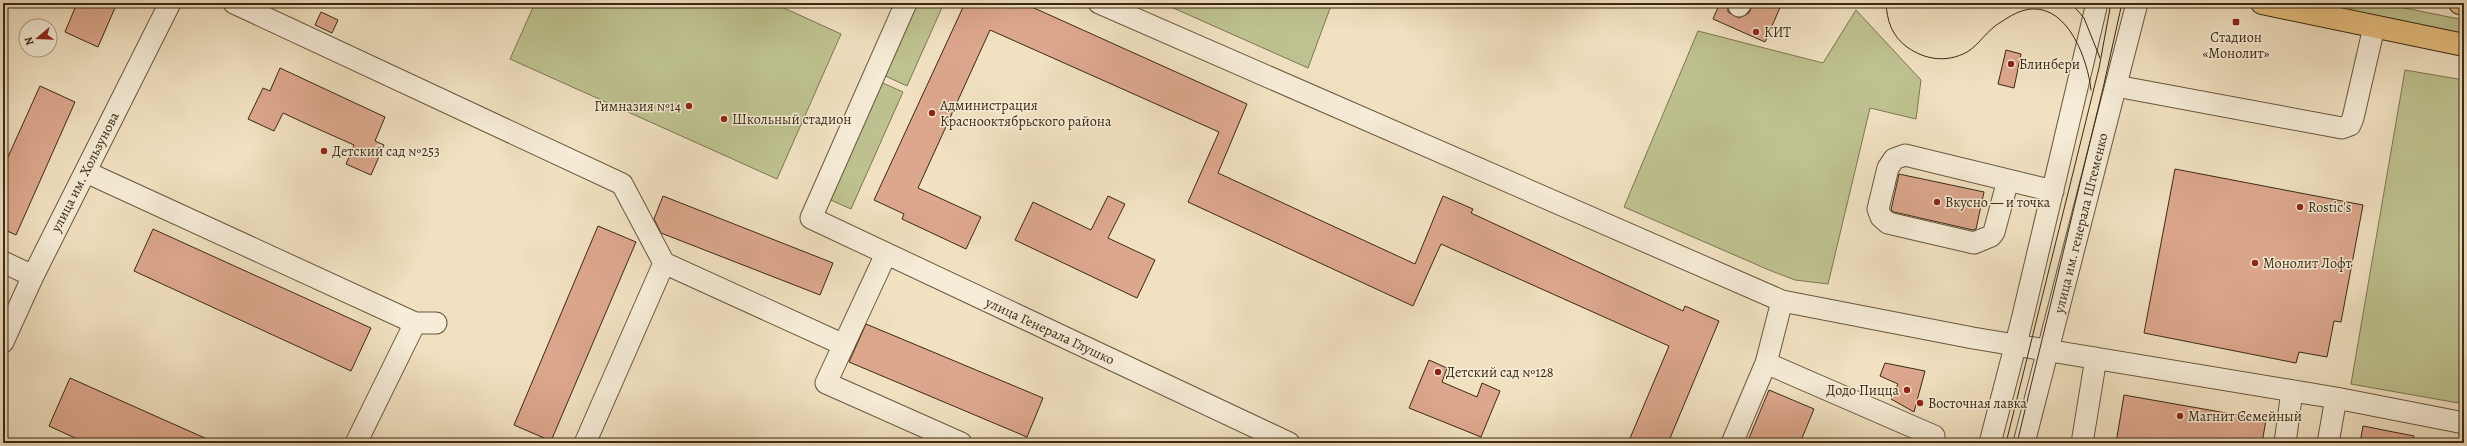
<svg xmlns="http://www.w3.org/2000/svg" width="2467" height="446" viewBox="0 0 2467 446" font-family="Alegreya,serif">
<rect width="100%" height="100%" fill="#f1e1c1"/>
<filter id="stains"><feTurbulence type="fractalNoise" baseFrequency=".005" numOctaves="4"/><feColorMatrix values="0 0 0 0 .2 0 0 0 0 .09 0 0 0 0 .02 0 0 0 .5 -.17"/></filter>
<radialGradient id="worn" r=".72"><stop offset=".6" stop-color="#630" stop-opacity="0"/><stop offset="1" stop-color="#630" stop-opacity=".3"/></radialGradient>
<path fill="#bec290" stroke="#7c7652" d="M535,3h238l68,31 -64,145 -267,-120z
M910,3h34l-37,83 -28,-13z
M1162,3h170l-24,65z
M2299,3h81l84,17v17z
M1856,10l65,70 -5,39 -46,-11 -42,176 -33,-4 -26,-10 -145,-63 74,-176 125,32z
M2405,70l59,10v324l-113,-20z
M876,80l27,12 -52,117 -27,-12z"/>
<path fill="#dda78d" stroke="#3a2913" d="M77,3h40l-19,44 -33,-15z
M965,3h58l224,101 -29,69 197,91 28,-68 30,13 -2,4 212,98 2,-5 34,15 -51,122h-40l41,-97 -228,-102 -28,62 -225,-104 31,-70 -229,-102 -72,158 63,29 -15,32 -64,-30 2,-5 -30,-14z
M1720,3h8v9l11,6 10,-5 4,-10h29l-17,39 -52,-23z
M321,12l17,8 -6,13 -17,-8z
M2006,50l15,4 -7,34 -16,-4z
M280,68l105,49 -10,24 9,4 -13,30 -25,-11 8,-19 -45,-20 -26,-12 -9,18 -26,-12 15,-31 7,3z
M40,86l35,16 -59,133 -13,-6v-61z
M2175,169l188,36 -22,117 -7,-1 -7,36 -28,-5 -3,11 -152,-30z
M1899,174l85,18 -8,37 -3,1 -79,-18 -3,-2z
M663,196l170,67 -13,32 -159,-62 -7,-14z
M1108,196l17,8 -17,34 47,22 -18,38 -122,-58 18,-38 58,28z
M598,226l38,16 -85,199 -37,-16z
M153,229l218,99 -20,43 -217,-100z
M866,324l177,74 -16,39 -178,-75z
M1429,360l18,8 -5,14 35,15 5,-14 18,8 -19,46 -72,-29z
M1885,363l40,8 -11,41 -23,-13 7,-15 -18,-8z
M70,378l146,65h-130l-37,-17z
M1769,390l45,19 -14,34h-53z
M2124,395l142,25 -4,23h-146z
M2363,426l51,10 -1,7h-53z"/>
<g fill="none" stroke-linecap="round" stroke-linejoin="round">
<defs>
<path id="minor" d="M234,3l388,181 42,79 180,82
M906,3l-95,215 478,225
M1099,3l683,298 191,37 363,60 128,25
M1739,6l2,-3
M2116,86l226,42 8,-3 3,-7 21,-91
M86,172l329,151
M2008,180l-14,52 -3,4 -17,7 -86,-20 -7,-6 -3,-8 10,-41 6,-9 11,-4 148,36
M886,254l-60,129 135,60
M3,262l30,14
M3,342l30,-66 137,-273
M1766,363l168,73 -2,7
M356,443l59,-120h21
M585,443l79,-180
M1732,443l34,-80 16,-62
M1990,443l32,-123 75,-317
M2024,443l113,-440
M2082,443l14,-85
M2285,443l7,-52
M2328,443l8,-45"/>
<path id="major" d="M2262,3l202,42
M2460,3l4,1"/>
</defs>
<use href="#minor" stroke="#68573e" stroke-width="23"/>
<use href="#major" stroke="#3a2913" stroke-width="24"/>
<use href="#minor" stroke="#f6ecd7" stroke-width="21"/>
<use href="#major" stroke="#e8c080" stroke-width="22"/>
<path stroke="#3a2913" stroke-width="1" d="M1886,3c1,18 6,33 21,44 18,13 40,16 60,5 11,-6 21,-23 34,-30 9,-6 19,-12 30,-13 38,-3 57,52 60,81
M2071,3l13,15 16,40
M2006,443l93,-375 12,-65
M2017,443l87,-359 18,-81"/>
</g>
<g fill="#8f2418" stroke="#f6ecd7" stroke-width="1.5">
<rect x="2232" y="18" width="8" height="8" rx="2"/>
<circle cx="1756" cy="32" r="4"/>
<circle cx="2011" cy="64" r="4"/>
<circle cx="689" cy="106" r="4"/>
<circle cx="932" cy="113" r="4"/>
<circle cx="724" cy="119" r="4"/>
<circle cx="324" cy="151" r="4"/>
<circle cx="1937" cy="202" r="4"/>
<circle cx="2300" cy="207" r="4"/>
<circle cx="2255" cy="263" r="4"/>
<circle cx="1438" cy="372" r="4"/>
<circle cx="1907" cy="390" r="4"/>
<circle cx="1920" cy="403" r="4"/>
<circle cx="2180" cy="416" r="4"/>
</g>
<g text-anchor="middle" dominant-baseline="central" stroke-width="3" stroke-linejoin="round" paint-order="stroke">
<g font-size="14" fill="#3a2913" stroke="#f6ecd7" text-anchor="start">
<text x="1764" y="32">КИТ</text>
<text x="2236" y="37" text-anchor="middle">Стадион<tspan x="2236" dy="16">«Монолит»</tspan></text>
<text x="2019" y="64">Блинбери</text>
<text x="940" y="105">Администрация<tspan x="940" dy="16">Краснооктябрьского района</tspan></text>
<text x="681" y="106" text-anchor="end">Гимназия №14</text>
<text x="732" y="119">Школьный стадион</text>
<text x="332" y="151">Детский сад №253</text>
<text x="1945" y="202">Вкусно — и точка</text>
<text x="2308" y="207">Rostic's</text>
<text x="2263" y="263">Монолит Лофт</text>
<text x="1446" y="372">Детский сад №128</text>
<text x="1899" y="390" text-anchor="end">Додо Пицца</text>
<text x="1928" y="403">Восточная лавка</text>
<text x="2188" y="416">Магнит Семейный</text>
</g>
<g font-size="14" fill="#3a2913" stroke="#f6ecd7">
<text transform="translate(85 172) rotate(-63)">улица им. Хользунова</text>
<text transform="translate(2081 223) rotate(-76)">улица им. генерала Штеменко</text>
<text transform="translate(1050 331) rotate(25)">улица Генерала Глушко</text>
</g>
</g>
<rect width="2467" height="446" fill="none" stroke="#f1e1c1" stroke-width="16"/>
<rect x="4" y="4" width="2459" height="438" fill="none" stroke="#3a2913" stroke-width="2"/>
<rect x="8" y="8" width="2451" height="430" fill="none" stroke="#3a2913"/>
<g transform="translate(38 38) rotate(251)"><circle r="19" fill="#f6ecd7" stroke="#ab9e89"/>
<path d="M0-3L7 15L0 10L-7 15Z" fill="#8f2418"/>
<text y="-6" font-size="11" font-weight="bold" text-anchor="middle" fill="#3a2913">N</text>
</g>
<rect width="100%" height="100%" filter="url(#stains)"/>
<rect width="100%" height="100%" fill="url(#worn)"/>
</svg>
